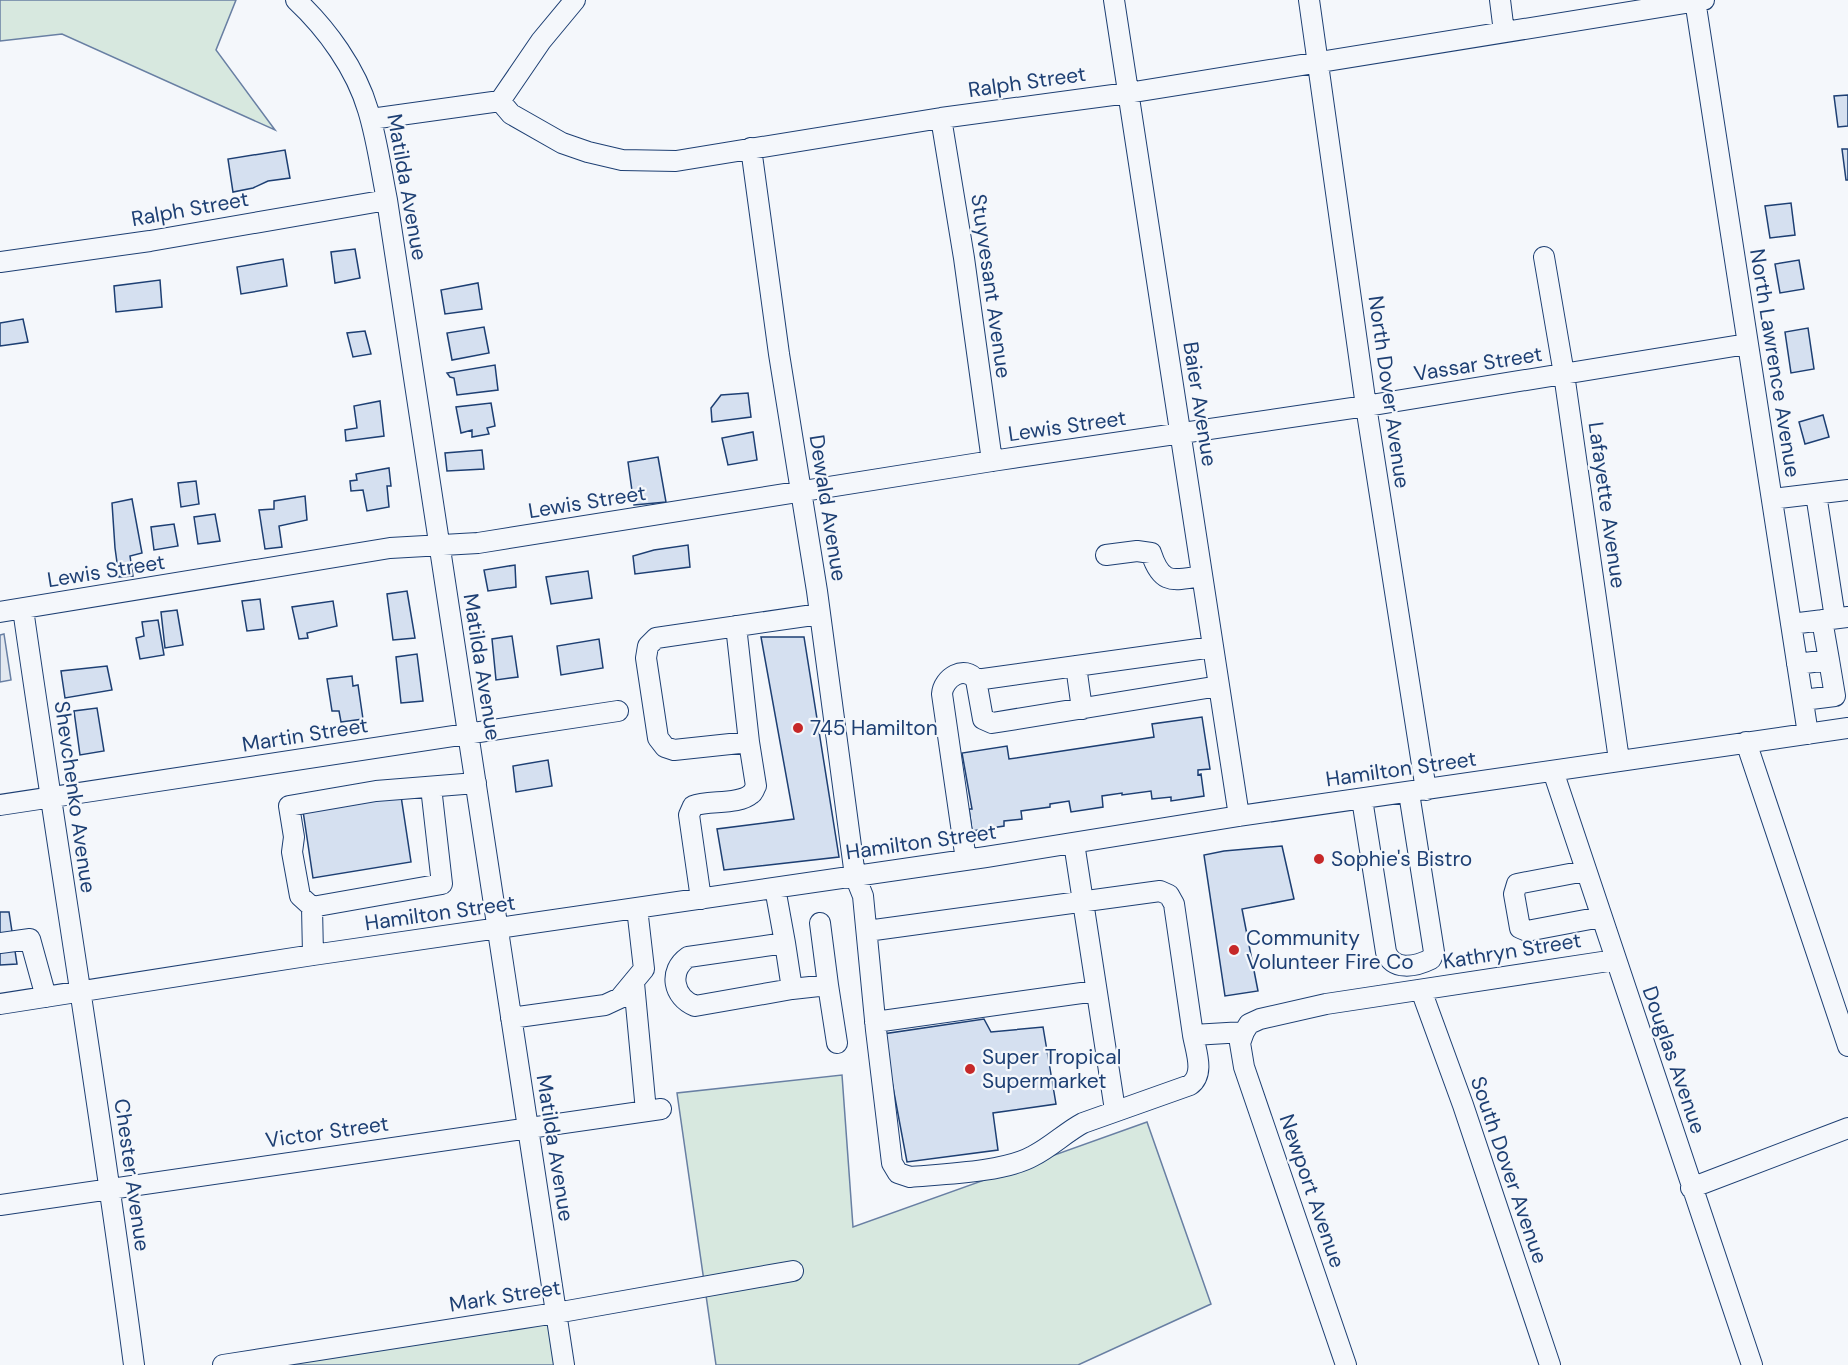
<svg xmlns="http://www.w3.org/2000/svg" width="1848" height="1365" viewBox="0 0 1848 1365" font-family="'DM Sans',sans-serif">
<rect width="100%" height="100%" fill="#f4f7fb"/>
<path fill="#d7e8df" stroke="#687fa3" stroke-width="1.5" d="M0,0h236l-20,50 59,80 -213,-96 -62,7z
M842,1075l11,152 294,-105 64,182 -133,61h-362l-39,-272z
M556,1321l12,44h-304z"/>
<path fill="#e3e8f0" stroke="#687fa3" stroke-width="1.5" d="M4,634l7,46 -11,2v-47z"/>
<path fill="#d5e0f0" stroke="#1d3f73" stroke-width="1.5" d="M1848,95v31l-10,1 -4,-31z
M1842,149h6v31h-2z
M285,150l5,28 -22,3 -15,7 -20,4 -5,-33z
M1791,203l4,32 -25,3 -5,-32z
M355,249l5,29 -25,5 -4,-31z
M283,259l4,27 -46,8 -4,-27z
M1799,260l5,29 -24,4 -5,-29z
M160,280l2,27 -46,5 -2,-26z
M478,283l4,26 -37,5 -4,-24z
M23,319l5,23 -28,4v-23z
M484,327l5,26 -37,7 -5,-27z
M1808,328l6,41 -23,4 -6,-41z
M365,331l6,23 -18,3 -6,-24z
M495,365l3,25 -41,5 -3,-17 -4,-1 -3,-4z
M748,393l3,24 -39,5 -1,-14 10,-13z
M380,401l4,35 -38,5 -1,-11 12,-2 -3,-22z
M491,403l4,23 -8,2 2,6 -17,3v-7l-11,3 -5,-26z
M1823,415l6,22 -24,7 -6,-22z
M753,432l4,28 -29,5 -6,-27z
M482,450l2,19 -37,2 -2,-18z
M658,457l8,45 -32,3 -6,-43z
M389,468l2,18h-4l2,21 -22,4 -4,-21 -12,1 -1,-10 7,-1 -1,-6z
M196,481l3,23 -18,3 -3,-24z
M305,496l2,24 -28,6 3,21 -17,2 -6,-39 15,-1v-8z
M132,499l10,54 -12,3 3,20 -14,1 -4,-29 -3,-45z
M215,514l5,27 -22,3 -4,-27z
M174,524l4,22 -24,4 -3,-23z
M688,545l2,22 -55,7 -2,-18 21,-6z
M515,565l1,22 -28,4 -4,-21z
M588,571l4,27 -41,6 -5,-27z
M407,591l8,47 -22,2 -6,-46z
M260,599l4,30 -17,2 -5,-30z
M333,601l4,25 -30,7 1,5 -9,1 -7,-32z
M177,610l6,35 -18,3 -4,-36z
M158,620l6,35 -24,4 -4,-21 8,-2 -2,-14z
M512,636l6,41 -22,3 -4,-41z
M761,637h43l35,220 -115,13 -7,-41 77,-10z
M599,639l4,29 -42,7 -4,-29z
M417,654l6,47 -22,2 -5,-46z
M107,666l5,24 -47,8 -4,-27z
M352,676l1,10 5,-1 5,34 -22,3 -2,-11h-7l-5,-32z
M97,708l7,43 -24,4 -6,-44z
M1202,717l8,52 -12,1v5l3,-1 3,22 -33,5v-4l-19,2 -1,-8 -29,4v-2l-20,3 1,11 -32,5 -2,-11 -19,3v3l-29,4 1,8 -18,2v5l-32,5 -3,-22h3l-10,-56 45,-7 2,13 145,-22 -2,-13z
M548,760l4,26 -36,6 -3,-26z
M401,796l10,66 -98,16 -10,-67z
M1282,846l12,53 -52,10 16,82 -33,5 -21,-141 20,-4z
M0,912h9l8,52 -17,1z
M984,1019l7,13 52,-5 13,77 -63,9 5,37 -91,12 -24,-128z"/>
<g fill="none" stroke-linecap="round" stroke-linejoin="round">
<defs>
<path id="minor" d="M296,0c31,29 60,69 72,110 9,29 13,60 19,90l177,1165
M1114,0l125,816
M1309,0l57,406 60,384
M1500,0l4,32
M1695,0l113,734
M500,101l41,-60 34,-41
M941,118l23,140 28,203
M371,119l129,-18 11,13 51,29 26,9 34,8 54,1 265,-43 187,-25 576,-93
M751,148l28,206 38,237 38,285 8,20 13,134 16,133 6,10 12,4c34,-3 95,-5 123,-21 18,-9 33,-24 50,-33l107,-38c15,-11 6,-33 3,-50l51,-3
M1544,257l20,117 55,386
M0,262l150,-21 237,-41
M1816,494l19,124
M1772,499l76,-9
M1106,555l31,-4 14,2c11,33 22,27 51,23
M23,609c36,252 78,503 111,756
M0,612l390,-64 88,-5 514,-82 374,-55 381,-62
M1822,620l7,40
M1791,624l57,-7
M736,626l13,116
M1797,664l32,-4 6,36 -32,4
M1076,666l6,43
M976,680l237,-33
M1746,742l102,304
M1553,771l199,594
M1362,799l24,153c7,19 29,15 45,7l3,-7 -25,-159
M0,805l618,-94
M1074,843l41,267
M966,860l-24,-166c1,-16 23,-30 34,-14l7,39 9,4 227,-37
M1585,871l-68,13 -3,10 6,34 7,3 74,-14
M775,888l10,55 -97,14c-20,14 -15,40 7,49l97,-17 -7,-46
M701,899l-12,-84 4,-9c15,-6 46,-1 58,-12 3,-2 3,-5 5,-8l-7,-44 -75,8 -9,-3 -7,-9 -12,-80 2,-12 8,-8 164,-24
M312,907l130,-23 -11,-97
M820,923l8,62
M867,931l293,-40 9,4 5,9 19,131
M0,943l30,-4 16,58
M313,955l-1,-48 -12,-11 -8,-44 2,-15 -5,-31 87,-15 100,-8
M634,983l12,128
M792,989l36,-4 9,58
M1421,990l42,115 87,260
M0,1004l313,-49 673,-98 253,-41 609,-88
M511,1018l94,-13 15,-7 24,-29 -7,-61
M875,1022l221,-31
M1691,1188l157,-60
M0,1205l661,-96
M223,1365l333,-52 237,-42
M1346,1365l-102,-298 -4,-24 4,-11 5,-8 11,-5 66,-15 289,-44"/>
</defs>
<use href="#minor" stroke="#1d3f73" stroke-width="22"/>
<use href="#minor" stroke="#f4f7fb" stroke-width="20"/>
</g>
<g fill="#c62828" stroke="#f4f7fb" stroke-width="2">
<circle cx="798" cy="728" r="6"/>
<circle cx="1319" cy="859" r="6"/>
<circle cx="1234" cy="950" r="6"/>
<circle cx="970" cy="1069" r="6"/>
</g>
<g text-anchor="middle" dominant-baseline="central" stroke-width="4.5" stroke-linejoin="round" paint-order="stroke">
<g font-size="21" fill="#1d3f73" stroke="#f4f7fb">
<text transform="translate(1027 82) rotate(-8)">Ralph Street</text>
<text transform="translate(407 187) rotate(80)">Matilda Avenue</text>
<text transform="translate(190 209) rotate(-10)">Ralph Street</text>
<text transform="translate(991 286) rotate(82)">Stuyvesant Avenue</text>
<text transform="translate(1775 363) rotate(81)">North Lawrence Avenue</text>
<text transform="translate(1478 364) rotate(-9)">Vassar Street</text>
<text transform="translate(1389 392) rotate(82)">North Dover Avenue</text>
<text transform="translate(1200 404) rotate(81)">Baier Avenue</text>
<text transform="translate(1067 426) rotate(-8)">Lewis Street</text>
<text transform="translate(587 502) rotate(-9)">Lewis Street</text>
<text transform="translate(1607 505) rotate(82)">Lafayette Avenue</text>
<text transform="translate(828 508) rotate(81)">Dewald Avenue</text>
<text transform="translate(106 571) rotate(-9)">Lewis Street</text>
<text transform="translate(482 667) rotate(81)">Matilda Avenue</text>
<text transform="translate(305 735) rotate(-9)">Martin Street</text>
<text transform="translate(1401 769) rotate(-8)">Hamilton Street</text>
<text transform="translate(75 797) rotate(82)">Shevchenko Avenue</text>
<text transform="translate(921 842) rotate(-8)">Hamilton Street</text>
<text transform="translate(440 913) rotate(-8)">Hamilton Street</text>
<text transform="translate(1512 951) rotate(-9)">Kathryn Street</text>
<text transform="translate(1674 1060) rotate(71)">Douglas Avenue</text>
<text transform="translate(327 1132) rotate(-8)">Victor Street</text>
<text transform="translate(555 1148) rotate(81)">Matilda Avenue</text>
<text transform="translate(1509 1170) rotate(71)">South Dover Avenue</text>
<text transform="translate(132 1175) rotate(82)">Chester Avenue</text>
<text transform="translate(1312 1191) rotate(71)">Newport Avenue</text>
<text transform="translate(505 1296) rotate(-9)">Mark Street</text>
</g>
<g font-size="21" fill="#1d3f73" stroke="#f4f7fb" text-anchor="start">
<text x="810" y="728">745 Hamilton</text>
<text x="1331" y="859">Sophie's Bistro</text>
<text x="1246" y="938">Community<tspan x="1246" dy="24">Volunteer Fire Co</tspan></text>
<text x="982" y="1057">Super Tropical<tspan x="982" dy="24">Supermarket</tspan></text>
</g>
</g>
</svg>
